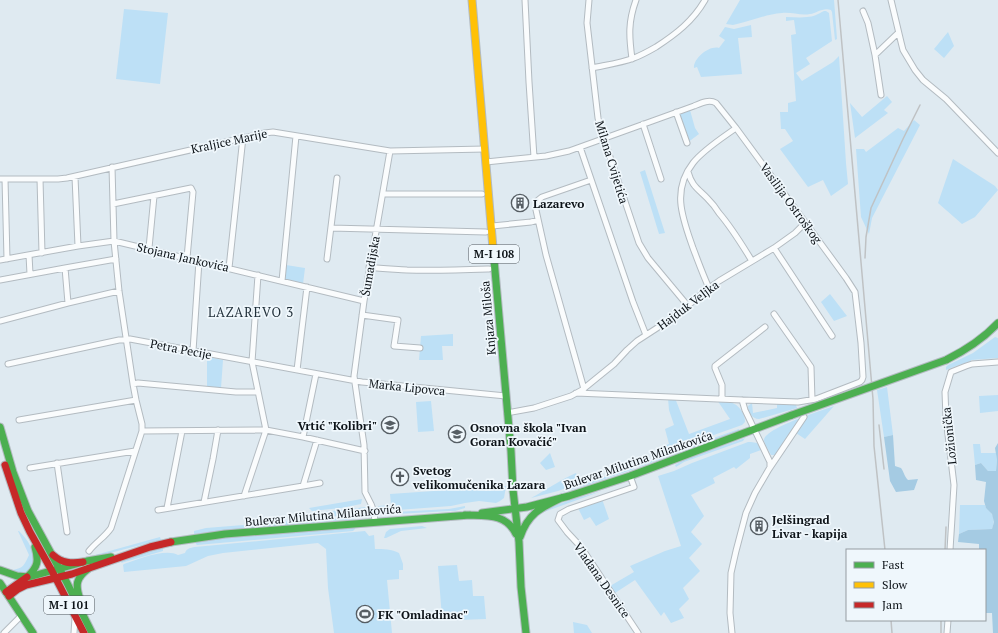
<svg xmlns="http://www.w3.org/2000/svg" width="998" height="633" viewBox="0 0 998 633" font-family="'PT Serif',serif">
<rect width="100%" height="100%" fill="#dfeaf1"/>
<path fill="#bde0f6" d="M740,0h94l3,39 -2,1 -3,-28 -1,-2c-8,-3 -14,3 -21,4 -9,2 -18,-2 -28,-1 -16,1 -30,8 -45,11l-4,1 -7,-1z
M124,9l44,4 -8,71 -44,-5z
M824,11h2l3,2 3,28 -26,17 4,6 -14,9 6,8 31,-19 6,-6 7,107 2,21 -17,12 -8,-16 -15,7 -28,-38 13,-8 -8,-12h-4l-1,-17h8v-9l8,-2 -5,-66 5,-1 -2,-14 -8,1v-4c7,0 14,1 21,0 6,0 11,-3 17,-6z
M751,25l1,12 -14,1 4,36 -41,3 -4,-10 -3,1c-1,-9 15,-23 25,-20l6,-8 -6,-4 6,-9 9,2z
M948,32l6,14 -10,12 -10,-9z
M887,96l5,6 -8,8 4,3 -33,25 -5,-35 12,14z
M690,110l5,18 4,6 -12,9 -10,-28z
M914,120l6,5 -48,93 -3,16 -8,-17 -5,-68h8l2,3 32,-24 6,3z
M953,159l42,27 3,4 -23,27 -13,7 -24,-21z
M645,170l20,63 -6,1 -19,-62z
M286,265l19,3 -2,16 -18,-5z
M830,294l17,22 -13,5 -13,-19z
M453,334v12h-11l1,14h-24l2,-24z
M995,337l3,1v20l-27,2v1l-12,4 -13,5v-3l2,-2 25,-12z
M207,357l16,3 -2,28 -14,-1z
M887,387l6,48 -9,2 -7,-47z
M998,395v16l-18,2 -1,-17z
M668,398h7l14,36 41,-15 -13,-19c12,2 19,1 26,13 1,3 2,5 2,9l-3,3 -79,28 -2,-6 8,-3 -4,-15 9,-4 -5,-15z
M431,401l3,30 -16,1 -2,-30z
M752,403l1,10 24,-5v-4l19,1 1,3 -38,11c-7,0 -11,-7 -11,-13z
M834,406l-29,33 -9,-6 12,-18z
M801,418l-26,37h-4c-2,-4 -7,-11 -7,-15 0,-8 30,-20 37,-22z
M739,429l1,2 -101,36 1,-3z
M745,438l-2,3 -59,21 -8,5 -1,-2 8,-5z
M748,442h3l6,1 4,7 -11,4v4l-14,11 -2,-2 -21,11 2,5 -24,12 13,21 -13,16 11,12 -13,14 11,13 -17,17 6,11 -10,10 5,9 -13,5 -7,-11 -3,4 -26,-36 -20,13 -5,-7 24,-14 -4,-6 35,-15 16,-5 -23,-70 16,-5 18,-8z
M973,444h7l1,9h15l1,7 -1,11h-8l-7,-8 -6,2z
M550,453l5,14 -9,3 -6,-7z
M633,467l1,2 -47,16 -28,8z
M576,473l4,10 -22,8 -27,7c15,-8 29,-18 45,-25z
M506,486l-2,12 -4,3 -4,2 -17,-2 -14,2 -14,3 -67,5c-3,0 -6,0 -6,-4l1,-1 12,-1 -1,-11z
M602,491l-58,21 -7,4 3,-5 30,-11z
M362,499l-1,5 -20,4 -29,3 -3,-3z
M602,499l7,20 -13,7 -6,-9 -6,3 -6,-12z
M960,505h25c1,4 4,5 6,8 4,5 3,10 1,16l-24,1 -9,4z
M465,506v2l-10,3h-5l-54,3 -1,-2 54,-3z
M366,507h2v2l-4,4 -2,1 -61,5 6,-5z
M353,516l1,3 -144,13 -16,2v-3l12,-3z
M422,526l5,2 -26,3 -15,7h-2l2,-6 4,-3z
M355,527v2l-2,2 -156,14 -1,-1 -1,-2 16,-3z
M18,531h1c10,10 14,18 16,31 -10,14 -11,12 -27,9 15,-3 15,-3 21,-16z
M365,531l4,5 5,-1 1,14c8,0 17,0 24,4l4,11v6h-4v9l-12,1 5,53h-58l-6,-45 -2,-39 -8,-6 -95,10 -15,3 -22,10 -62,6 -1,-7 1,-1c14,-5 42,-16 54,-9l7,-2c2,-5 5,-5 10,-6z
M160,537l1,3h-1l-50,13 -17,3 -19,5 3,-1z
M163,547v4l-42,12 3,-5z
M457,565l2,16 13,-1 1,16h11l2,23 -27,1 -1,-3 -16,1 -4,-52z
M573,622l14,3 5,8h-18z"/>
<path fill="#a5cbe3" d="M893,435l2,31 6,2c3,4 3,8 7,12l10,-1 -4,11 -18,2 -6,-11 -6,-44z
M998,443v190h-5l-1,-20h-7v-63h-6v-6l-21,-2 1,-8 9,-4 24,-1 2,-7 -2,-8 -6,-6 -2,-7 2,-19 -10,-2 -1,-15 6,-2 7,8h8l1,-11 -2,-12z"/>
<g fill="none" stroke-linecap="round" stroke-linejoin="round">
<defs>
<path id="street" d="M525,0l4,82 5,75
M589,0l-2,23 11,95 3,12 38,113 9,15 40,48
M891,0l10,42 2,8 12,20 8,10 23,19 52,54
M863,11l5,12 7,32
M632,59c-3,-23 -4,-37 4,-59
M592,68c14,-3 29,-5 42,-10 8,-3 15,-7 22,-11 20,-13 37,-26 49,-47
M881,95l-6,-40 23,-22
M676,112l11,31
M643,124l18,55
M580,147l53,155 13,33
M486,162l60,-6 23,-5 125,-45c7,-3 15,-7 22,-3l20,25 91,124 19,26 9,14 6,51 2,34 -1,3 -2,2 -44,17 -18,3 -56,-2 -166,-7
M112,167l2,74 5,50 14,93 3,16 6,24v7l124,-1 37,7 62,14
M688,172c4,14 9,16 19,26 5,5 9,10 12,15 13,15 23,32 33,48
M75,177l3,69
M0,179h58l9,-1 198,-45 8,-1 117,19 95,-2
M5,179l2,80
M40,179l2,74
M383,194h99
M113,204l78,-16 2,4 -6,66
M492,226l39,-4 7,-2
M331,228l155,4
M149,248l5,-52
M774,248l58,88
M29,255l1,19
M327,259l10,-81
M0,260l78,-14 36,-5 250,60
M369,267c13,2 25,2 38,3 27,1 54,0 82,-1
M65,268l3,35
M229,268l14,-131
M0,280l65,-12 51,-9
M282,281l14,-145
M709,288c-6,-13 -11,-27 -16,-40 -10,-29 -22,-57 0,-85 10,-13 29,-25 43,-35
M774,314l37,53 1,33
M362,315l36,5 -4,26 26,2
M0,321l68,-18 51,-12
M193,351l6,-90
M8,364l111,-24 11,-1 232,43 144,14
M297,370l10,-83
M133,384l5,-1 98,9h21
M584,389l-38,-134 -10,-45 1,-9 5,-4 49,-17
M722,399v-14l-7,-17v-2l50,-39
M742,400l3,10 25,52v5
M507,413l27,-5 37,-12 11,-6 32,-26 13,-14 10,-9 37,-24 35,-29 10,-7 55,-33 21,-15 10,-10
M19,420l117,-20
M303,437l13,-63
M57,463l10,69
M30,468l105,-17
M630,476l4,11 -65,22 -9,5 -2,6 9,12 14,15 57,86
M303,486l17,-3
M244,496l22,-66 -14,-68 6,-87
M204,502l9,-43 5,-29
M167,508l15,-77
M158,510l145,-24 14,-46
M375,522l-1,-10 -3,-8 -6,-12 -1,-47 -10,-69 10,-75 26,-150
M950,550l4,-65 -8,-67 -1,-26 6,-20 15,-6 6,-2 26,-2
M89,551c7,-9 16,-14 22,-23l31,-97
M4,633l17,-17
M74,633l1,-15
M732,633l-2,-20 1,-40 5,-22 10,-38 9,-20 14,-24 35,-52
M947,633l1,-13"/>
<path id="fast" d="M493,248l18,203 2,39 6,52 2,45 5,46
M946,360c20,-10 37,-21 52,-37
M0,427l13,45 15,39 38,70 26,52
M482,513l45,-6 42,-11 61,-20 162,-61
M465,515c21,1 41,-2 51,19
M520,537c8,-23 20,-29 41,-39
M171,542l54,-8 245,-19
M0,570l17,6 12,1 58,-16 24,-4
M27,577c11,-10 12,-16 8,-30
M0,583l33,50
M80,599c-5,-14 -4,-21 8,-30"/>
<path id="slow" d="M472,0l21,248"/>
<path id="jam" d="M5,465l16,48 9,19 22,39 32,62
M53,555c9,8 18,9 30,7
M6,592l21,-15
M9,596l9,-7 8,-4 46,-11 78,-27 21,-5"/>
</defs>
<use href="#street" stroke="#b3bbc1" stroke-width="7"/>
<use href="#fast" stroke="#b3bbc1" stroke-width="9"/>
<use href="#slow" stroke="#b3bbc1" stroke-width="9"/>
<use href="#jam" stroke="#b3bbc1" stroke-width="9"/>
<use href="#street" stroke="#fafcfd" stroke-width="5"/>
<use href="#fast" stroke="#4caf50" stroke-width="7"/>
<use href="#slow" stroke="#ffc107" stroke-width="7"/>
<use href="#jam" stroke="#c62828" stroke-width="7"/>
<path stroke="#bfc2c4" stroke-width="1.5" d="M838,0l35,399 1,47 11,104
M865,258l1,-21 5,-29 32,-69 17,-34
M879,425l5,44
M945,550l1,-23
M891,620l1,13
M941,633v-13"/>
<defs>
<path id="fast-bridge" d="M792,415l154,-55"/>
</defs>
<use href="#fast-bridge" stroke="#b3bbc1" stroke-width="9" stroke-linecap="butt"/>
<use href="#fast-bridge" stroke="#4caf50" stroke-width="7"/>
</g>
<defs>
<symbol id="building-ring" viewBox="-11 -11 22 22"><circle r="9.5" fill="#eff7fc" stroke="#565e64" stroke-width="1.5"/><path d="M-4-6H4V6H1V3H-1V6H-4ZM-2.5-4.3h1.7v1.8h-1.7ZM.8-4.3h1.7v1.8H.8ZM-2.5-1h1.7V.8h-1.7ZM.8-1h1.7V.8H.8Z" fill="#565e64"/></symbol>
<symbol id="school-ring" viewBox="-11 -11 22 22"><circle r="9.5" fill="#eff7fc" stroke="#565e64" stroke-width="1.5"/><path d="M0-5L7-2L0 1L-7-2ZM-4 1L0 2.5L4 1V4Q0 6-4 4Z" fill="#565e64"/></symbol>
<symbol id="church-ring" viewBox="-11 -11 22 22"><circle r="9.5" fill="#eff7fc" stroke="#565e64" stroke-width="1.5"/><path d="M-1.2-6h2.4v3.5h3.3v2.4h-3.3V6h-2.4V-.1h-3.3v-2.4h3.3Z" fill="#565e64"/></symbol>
<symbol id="stadium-ring" viewBox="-11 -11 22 22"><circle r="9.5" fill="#eff7fc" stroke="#565e64" stroke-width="1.5"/><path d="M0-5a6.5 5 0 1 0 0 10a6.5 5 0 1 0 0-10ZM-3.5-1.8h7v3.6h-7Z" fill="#565e64"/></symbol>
</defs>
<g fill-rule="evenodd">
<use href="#building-ring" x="510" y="193" width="20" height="20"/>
<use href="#school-ring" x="380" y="415" width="20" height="20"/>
<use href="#school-ring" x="447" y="424" width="20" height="20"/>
<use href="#church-ring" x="390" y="467" width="20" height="20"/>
<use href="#building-ring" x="749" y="516" width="20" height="20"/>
<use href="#stadium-ring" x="355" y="604" width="20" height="20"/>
</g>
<g text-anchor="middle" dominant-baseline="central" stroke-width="3.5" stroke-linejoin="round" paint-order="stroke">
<g fill="#eff7fc" stroke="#51575c" stroke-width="1">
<rect x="469" y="245" width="50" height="18" rx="3"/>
<rect x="44" y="596" width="50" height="18" rx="3"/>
</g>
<g font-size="11" font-weight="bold" fill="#0d1318">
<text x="494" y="254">M-I 108</text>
<text x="69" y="605">M-I 101</text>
</g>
<g font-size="12" fill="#0d1318" stroke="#eff7fc">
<text transform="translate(229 141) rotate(-12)">Kraljice Marije</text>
<text transform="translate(612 162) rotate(73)">Milana Cvijetića</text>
<text transform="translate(791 203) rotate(54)">Vasilija Ostroškog</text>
<text transform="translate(183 257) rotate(13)">Stojana Jankovića</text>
<text transform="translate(370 266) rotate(-80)">Šumadijska</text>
<text transform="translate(688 305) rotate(-37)">Hajduk Veljka</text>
<text transform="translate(488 318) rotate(-95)">Knjaza Miloša</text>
<text transform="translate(181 349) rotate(11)">Petra Pecije</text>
<text transform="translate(407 387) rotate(6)">Marka Lipovca</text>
<text transform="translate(949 436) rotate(-96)">Ložionička</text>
<text transform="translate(638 460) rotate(-19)">Bulevar Milutina Milankovića</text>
<text transform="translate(323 515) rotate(-5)">Bulevar Milutina Milankovića</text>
<text transform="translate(602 580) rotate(55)">Vladana Desnice</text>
</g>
<g font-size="12" font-weight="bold" fill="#0d1318" stroke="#eff7fc" text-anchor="start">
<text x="533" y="203">Lazarevo</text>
<text x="377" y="425" text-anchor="end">Vrtić "Kolibri"</text>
<text x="470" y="427">Osnovna škola "Ivan<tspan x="470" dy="14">Goran Kovačić"</tspan></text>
<text x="413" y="470">Svetog<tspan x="413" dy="14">velikomučenika Lazara</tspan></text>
<text x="772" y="519">Jelšingrad<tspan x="772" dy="14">Livar - kapija</tspan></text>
<text x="378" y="614">FK "Omladinac"</text>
</g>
<g font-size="13" letter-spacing="1" fill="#1f2e38" stroke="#eff7fc">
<text x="251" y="312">LAZAREVO 3</text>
</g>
</g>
<rect x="846" y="549" width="140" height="72" fill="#eff7fc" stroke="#959ca1"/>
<rect x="854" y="562" width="20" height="6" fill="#4caf50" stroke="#959ca1"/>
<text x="882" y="569" font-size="12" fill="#0d1318">Fast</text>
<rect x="854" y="582" width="20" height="6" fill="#ffc107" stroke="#959ca1"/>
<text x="882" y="589" font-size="12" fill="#0d1318">Slow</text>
<rect x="854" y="602" width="20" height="6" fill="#c62828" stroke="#959ca1"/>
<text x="882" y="609" font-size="12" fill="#0d1318">Jam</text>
</svg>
